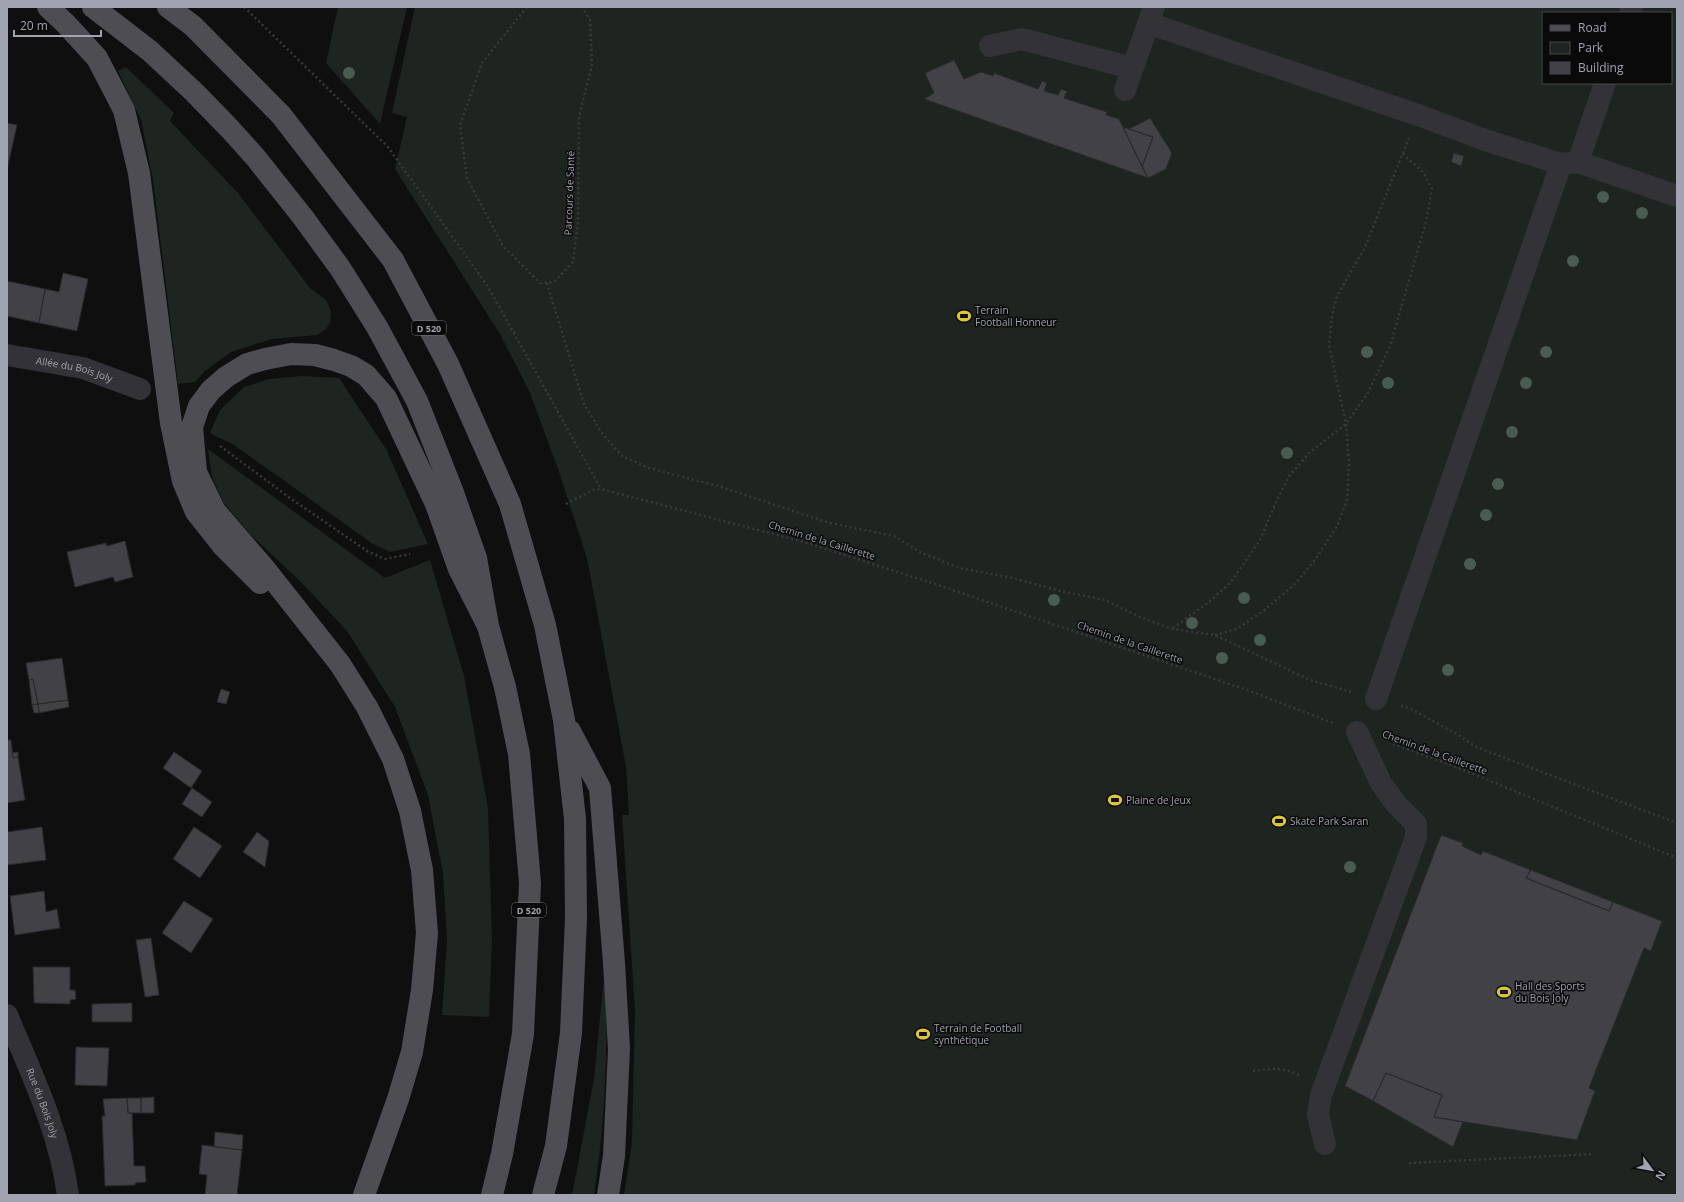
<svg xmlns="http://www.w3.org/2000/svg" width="1684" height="1202" viewBox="0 0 1684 1202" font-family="'Open Sans',sans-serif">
<rect width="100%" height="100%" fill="#0f0f10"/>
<path fill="#1e2420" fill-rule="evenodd" d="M338,7h69l-27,117 -54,-61z
M415,7h1262v1188h-1053l8,-52 3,-134 -13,-194h7l-3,-48 -39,-209 -30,-92 -27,-73 -30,-59 -105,-165 12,-52 -15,-4zM1543,13h128v70h-128z
M126,67l48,46 -4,8 68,72 72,95 16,12 5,11 -1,12 -4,6 -9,6 -45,4 -41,13 -26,19 -10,11 -17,2 -25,-204 -12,-60 -23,-49z
M302,376l37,2 47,71 42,95 -38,8 -17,-8 -139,-99 -24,-12 10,-23 24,-23 25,-8z
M208,449l177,129 45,-18 34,116 24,132 4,133 -3,76 -47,-2 5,-75 -4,-66 -15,-79 -33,-88 -48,-76 -46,-49 -51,-48 -26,-31 -12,-26z
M606,977c2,73 -1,146 -12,218h-22l22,-116 9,-92z"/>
<path fill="#414146" stroke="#2a292c" d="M954,60l10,19 17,-7 12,4 1,-3 44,16 4,-8 5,2 -3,8 14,4 3,-6 6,2 -3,7 43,14 -1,3 13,4 29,59 -224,-79 10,-6 -9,-20z
M1150,118l22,35 -6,16 -18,9 -6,-11 11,-30 -24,-8z
M7,123l10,2 -10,45z
M1123,127l30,10 -11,30z
M1454,153l10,3 -3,10 -10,-4z
M63,273l25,6 -11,52 -38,-8 6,-34 14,3z
M7,281l38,8 -6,34 -32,-7z
M125,541l8,36 -18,5 -2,-5 -38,10 -8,-35 39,-9 1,3z
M62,658l6,42 -30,4 -5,-25 -4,1 -3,-17z
M33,679l5,25 -6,1 -3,-25z
M221,689l9,3 -4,12 -9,-2z
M68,700l1,7 -30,6 -1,-9z
M38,704l1,9h-5l-2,-8z
M7,740h4l2,18 5,-1 7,43 -18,3z
M18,752v5l-5,1 -1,-5z
M174,752l28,19 -11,17 -28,-20z
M192,788l20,14 -10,15 -20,-13z
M42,827l4,33 -39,5v-33z
M194,827l28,19 -22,32 -27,-19z
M257,832l12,9 -4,26 -22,-15z
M1441,835l22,8 -1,3 19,9 2,-4 48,19 -5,8 83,33 4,-9 49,19 -11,30 -7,-3 -55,140 6,3 -18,49 -143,-23 8,-22 -56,-22 -13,28 -28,-15z
M1531,870l82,32 -4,9 -83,-33z
M44,891l2,21 11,-3 3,19 -45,7 -5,-39z
M184,901l29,18 -22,34 -29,-20z
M151,938l8,57 -14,2 -9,-57z
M33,967h37v23h5l1,9 -6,1v4l-36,-1z
M132,1003v19h-40v-18z
M76,1047l33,1 -2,38 -32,-1z
M1386,1073l56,22 -8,22 29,5 -10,25 -80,-46z
M154,1097v16h-13v-15z
M127,1098l1,15h4l2,53h11l1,16 -11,1v2l-30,1 -3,-70h3l-2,-17z
M127,1098h14v15h-13z
M215,1132l28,3 -1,15 -28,-3z
M202,1145l40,5 -5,45h-32l2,-20 -8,-1z"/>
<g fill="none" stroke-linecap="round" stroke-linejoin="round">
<path stroke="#39393e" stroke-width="2.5" stroke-dasharray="2 3" stroke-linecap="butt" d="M244,7l144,140 99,138 114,204
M527,7l-45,56 -22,62 7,53 36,68 37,37 14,-1 19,-20 5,-40 1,-106 13,-51 -2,-45 -8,-13
M547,283l37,121 17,28 21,24 27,12 69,18 112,37 64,13 26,16 39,16 54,10 47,13 45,9 35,17 32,12 43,6 95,45 42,12
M220,446l70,52 77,53 18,8 25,-5
M566,504l27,-14 8,-1 203,53 125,40 318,108 86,33
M1173,628l36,-26 22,-20 29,-42 16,-38 13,-26 21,-24 36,-28 23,-33 21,-45 36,-124 6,-33 -9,-17 -20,-18
M1215,635l22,-6 25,-17 34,-29 21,-26 20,-31 10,-26 2,-36 -3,-40 -17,-79 3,-29 5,-20 28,-49 44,-109
M1401,706l8,2 46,25 21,14 201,76
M1393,744l61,22 223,92
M1253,1071c16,-2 35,-5 48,6
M1409,1163l184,-9"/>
<g stroke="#333237" stroke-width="22">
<path d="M1630,13l2,-6"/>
<path d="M1148,23l270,92 67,25 76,24 17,-2 99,34"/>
<path d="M990,46l32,-7 110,29"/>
<path d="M1125,90l29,-83"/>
<path d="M1578,162l27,-79"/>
<path id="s1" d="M7,355l76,13 57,21"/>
<path d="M1376,699l185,-535"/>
<path id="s2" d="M7,1015c25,60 52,115 61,180"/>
<path d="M1325,1144l-7,-29 3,-20 95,-258v-13l-20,-20 -15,-21 -24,-51"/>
</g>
<path stroke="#4d4d53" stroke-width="22" d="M48,7l18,17 31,34 27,52 15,63 32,250 12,58 13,31 27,34 37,37
M93,7l57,44 45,42 35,36 26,29 46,58 38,52 37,59 40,74 35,89 24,68 12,68 17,61 14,67 11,129 -7,151 -21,120 -10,41
M168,7l25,19 88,89 112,145 55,104 62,140 35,121 19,95 11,99 1,99 -5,115 -15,113 -13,49
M570,731l30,57 14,175 5,86 -5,107 -6,39
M364,1195l34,-96 14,-47 10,-62 5,-57 -5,-63 -12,-59 -17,-52 -26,-52 -27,-43 -75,-95 -50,-58 -19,-39 -4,-45 7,-21 12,-16 15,-13 21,-13 18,-5 26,-5 24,1 19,5 17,6 15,9 20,23 50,106 23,65 29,57"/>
</g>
<g fill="#4a5b4f">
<circle cx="349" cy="73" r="6"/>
<circle cx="1603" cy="197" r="6"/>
<circle cx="1642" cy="213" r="6"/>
<circle cx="1573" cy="261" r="6"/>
<circle cx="1367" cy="352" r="6"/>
<circle cx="1546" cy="352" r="6"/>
<circle cx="1388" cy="383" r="6"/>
<circle cx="1526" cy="383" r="6"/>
<circle cx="1512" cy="432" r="6"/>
<circle cx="1287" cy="453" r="6"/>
<circle cx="1498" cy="484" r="6"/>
<circle cx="1486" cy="515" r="6"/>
<circle cx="1470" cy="564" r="6"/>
<circle cx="1244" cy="598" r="6"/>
<circle cx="1054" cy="600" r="6"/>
<circle cx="1192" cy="623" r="6"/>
<circle cx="1260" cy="640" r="6"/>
<circle cx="1222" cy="658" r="6"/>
<circle cx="1448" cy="670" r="6"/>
<circle cx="1350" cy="867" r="6"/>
</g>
<defs>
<symbol id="stadium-bare" viewBox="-9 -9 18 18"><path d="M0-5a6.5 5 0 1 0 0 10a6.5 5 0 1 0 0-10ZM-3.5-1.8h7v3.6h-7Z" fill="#ddc53a" stroke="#0a0a0b" stroke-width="2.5" paint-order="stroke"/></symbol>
</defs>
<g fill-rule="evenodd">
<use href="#stadium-bare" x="954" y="306" width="20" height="20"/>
<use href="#stadium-bare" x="1105" y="790" width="20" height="20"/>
<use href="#stadium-bare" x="1269" y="811" width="20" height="20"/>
<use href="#stadium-bare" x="1494" y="982" width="20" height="20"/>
<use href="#stadium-bare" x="913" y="1024" width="20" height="20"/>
</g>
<g text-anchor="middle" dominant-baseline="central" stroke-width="3" stroke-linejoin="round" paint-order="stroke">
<g fill="#0a0a0b" stroke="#74757e" stroke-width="1">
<rect x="412" y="321" width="34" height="14" rx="3"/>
<rect x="512" y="903" width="34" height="14" rx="3"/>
</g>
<g font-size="9" font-weight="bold" fill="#a2a3b0">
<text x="429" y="328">D 520</text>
<text x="529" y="910">D 520</text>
</g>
<g font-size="10" fill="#a2a3b0" stroke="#0a0a0b">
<text transform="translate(569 193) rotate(-88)">Parcours de Santé</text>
<text stroke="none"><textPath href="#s1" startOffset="69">Allée du Bois Joly</textPath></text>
<text transform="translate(822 540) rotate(17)">Chemin de la Caillerette</text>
<text transform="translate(1130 642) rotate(19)">Chemin de la Caillerette</text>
<text transform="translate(1435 752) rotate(20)">Chemin de la Caillerette</text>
<text stroke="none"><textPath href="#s2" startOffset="95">Rue du Bois Joly</textPath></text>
</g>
<g font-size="10" fill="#a2a3b0" stroke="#0a0a0b" text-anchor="start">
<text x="975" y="310">Terrain<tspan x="975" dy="12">Football Honneur</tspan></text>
<text x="1126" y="800">Plaine de Jeux</text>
<text x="1290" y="821">Skate Park Saran</text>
<text x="1515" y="986">Hall des Sports<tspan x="1515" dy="12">du Bois Joly</tspan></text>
<text x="934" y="1028">Terrain de Football<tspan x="934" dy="12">synthétique</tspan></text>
</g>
</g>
<rect width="1684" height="1202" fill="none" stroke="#a2a3b0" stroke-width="16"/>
<rect x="1542" y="12" width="130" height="72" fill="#0a0a0b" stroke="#47474d"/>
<rect x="1550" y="25" width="20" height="6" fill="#4d4d53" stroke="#47474d"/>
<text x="1578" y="32" font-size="12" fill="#a2a3b0">Road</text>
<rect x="1550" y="42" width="20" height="12" fill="#1e2420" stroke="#47474d"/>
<text x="1578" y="52" font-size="12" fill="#a2a3b0">Park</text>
<rect x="1550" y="62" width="20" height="12" fill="#414146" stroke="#47474d"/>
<text x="1578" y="72" font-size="12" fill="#a2a3b0">Building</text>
<g transform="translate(1652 1170) rotate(122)" stroke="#0a0a0b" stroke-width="3" paint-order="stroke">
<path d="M0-3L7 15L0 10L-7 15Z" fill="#a2a3b0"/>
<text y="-6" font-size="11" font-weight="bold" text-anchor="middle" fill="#a2a3b0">N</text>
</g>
<path d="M14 30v6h87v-6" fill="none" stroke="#a2a3b0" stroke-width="2"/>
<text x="20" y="30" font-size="12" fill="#a2a3b0" stroke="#0a0a0b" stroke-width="3" paint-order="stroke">20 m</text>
</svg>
